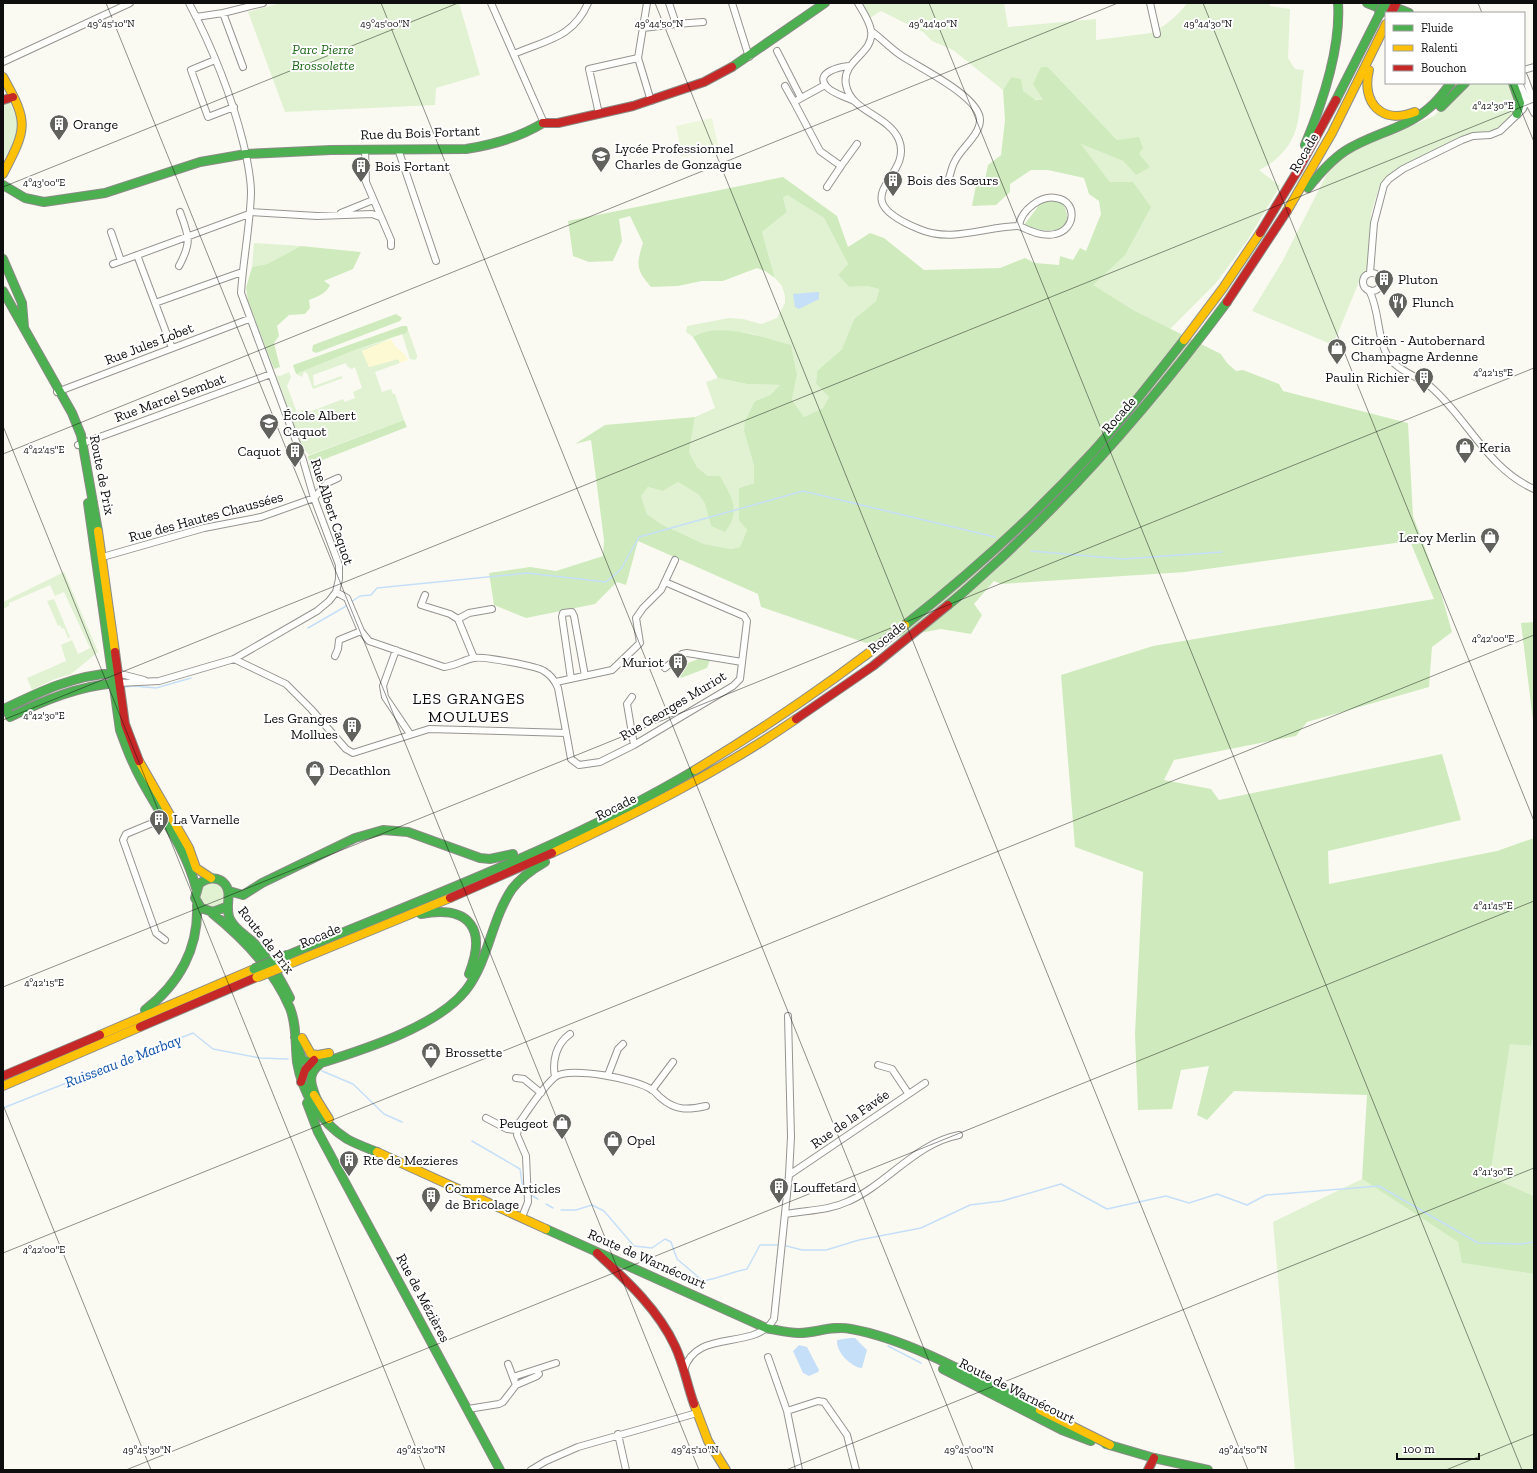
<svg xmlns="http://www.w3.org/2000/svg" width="1537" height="1473" viewBox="0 0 1537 1473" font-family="'Zilla Slab',serif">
<rect width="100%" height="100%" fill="#fbfaf2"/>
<path fill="#e0f2d1" d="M281,3h178l21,72 -44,13 -1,17 -150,7 -37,-100z
M862,3h142l4,24 88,-8v21l55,-7c13,-6 28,-18 36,-30h83v3l20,3 -2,49 7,11 9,1c-3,16 -3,44 -8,59 -5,18 -21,34 -37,41l21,16 -33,55 -31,42 -46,46 -35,-18 -43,-26 31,-29 10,-74h-23l-29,-38 42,17 13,14 -19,-35 -69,-73 -5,33c-14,1 -24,-13 -32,-23l-8,13 -50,-40 -21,-9 -9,-9 -42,-21 -11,7z
M1467,83h43l8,16 -5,16 -16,15 -27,4 -9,4 -50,23 -27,19 -5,7 -8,27 -3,54 -7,9 -28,68 -81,-34 30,-49 50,-98 12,-10 90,-38z
M9,101c15,30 9,32 -6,60v-58z
M787,195l37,23 24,46 -10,11 11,12 18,-1 12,3 -3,12 -22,18 -12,30 -25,22 -1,13 13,13 -6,11 -19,9 -12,-17 5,-25c-10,-11 -20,-25 -31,-35 -14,-11 -58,-11 -73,-3l-7,-5 1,-6 42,-8 14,1 18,5 16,-6 8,-15v-7l-3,-10 -7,-8 -13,-46 25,-20 -4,-14z
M254,243l47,3 -34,18 -15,3z
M408,330l9,25v3l-2,2 -5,-1 -8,-25z
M391,339l-29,12 7,16 29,-8 2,4 -25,9 7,20 9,-3 2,5h2l9,26 -95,35 -7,-8 -26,-72 4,1 9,-4 2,5 -4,9 11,29 3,-5 4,-1 4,3 34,-13 2,3 10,-4 -2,-6 9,-4 -7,-21 -3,2 -5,-3 -1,-3 -33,12 1,11 27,-10 2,2 -30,11 -6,-16 -3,-1 -2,5 -6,-3 59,-24z
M718,378l29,6 33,1 -10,10 -15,6 -11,30 10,35v17l-15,5 8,42 -7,17 -9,2 -27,-5 -43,-20 -14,-10 -6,-18 7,-9 15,4 15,-9 21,13 6,9 6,22 9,-50h-12l-11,-9 -8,-15 6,-35 20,-9 -9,-26z
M64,572l34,80 -27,22 -16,5 -23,11 -5,-12 39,-17 -5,-16 11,-5 6,14 12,-6 -26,-56 -9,4 -5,-11 -41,18v3l-6,3v-7z
M54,599l16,38 -2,1 -4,-10 -2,1 -2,-4 -2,1 -11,-25z
M198 895a14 14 0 1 1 28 0a14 14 0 1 1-28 0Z
M1534,1034v162l-44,-19 20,-134 21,3z
M1362,1179l96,63 5,21 71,11v196h-239l-22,-248z"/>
<path fill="#cfebbe" d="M1041,67h7l69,73 22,-3 4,11 -4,6 11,13 -14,8 -13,-14 -42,-17 29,38h23l18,25 -26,48 -32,30 42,26 86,43 6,9 9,8 7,-1 36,14 4,7 125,32 5,93 26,70 13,46 -20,15 -3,40 -122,35 -11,14 -122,24 -10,20 47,9 8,11 223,-46 19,66 -133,31 1,33 168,-33 37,-13v196l-3,12 -21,-2 -20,133 44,19v78l-72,-11 -4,-21 -96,-63 5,-84 -133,-4 -27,29 -10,-5 12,-49 -28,4 -9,39 -34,1 -3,-76 8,-162 -68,-25 -14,-172 92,-29 281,-47 -24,-58 -225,31 -184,12 -7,-3 -20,23 8,11 -11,19 -30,-5 -75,14 -105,-36 -3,-13 -120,-53 -12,44 -9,-3 -22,22 -69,14 -32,-13 -5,-32 41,-6 26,4 47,-15 1,-16 -13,-100 -16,4 30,-19 90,-8 -6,35 8,15 11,9h12c11,21 22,34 5,56l-14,-6 -6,-22 -6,-9 -21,-13 -15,9 -15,-4 -7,9 6,18 14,10 43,20 27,5 9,-2 7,-17 -8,-10v-32l15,-5v-17l-10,-35 1,-10 10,-20 15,-6 10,-10 -33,-1 -29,-6 -25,-41c29,-16 69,1 98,8l6,30 -5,25 12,17 19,-9 6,-11 -13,-13 1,-13 25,-22 12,-30 22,-18 3,-12 -12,-3 -18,1 -11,-12 10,-11 -24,-46 -37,-23 -4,3 4,14 -25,20 13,46 -10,-7 -8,-3 -34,13h-21l-24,5 -27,1c-15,-17 -15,-22 -8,-44l-13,-27 -11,3 3,22 -9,20 -24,1 -16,-6 -5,-35 215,-44 54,39 11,31 22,-14 14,5 40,32 76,-2 25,-10 10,5 24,2 1,-9 13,4 7,-12 6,3 15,-37 -2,-13 -10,-7 -5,-16 -36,-8h-17l-21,14v8l-14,13 -24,1 4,-21 9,-6 3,-14 13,-10 4,-35 -2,-30 8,-13 10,2 2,12 13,9h7l-10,-16z
M1051,200l12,3c16,32 -19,31 -39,22l16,-21z
M301,246l60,6 -8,17 -29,12 6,4c-3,8 -13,12 -21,15l1,8 -5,6 -16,1 -12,11 2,10 -5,7 6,24 -6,2 -26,-68 -2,-13 6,-21 15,-3z
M396,314l6,4 -2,3 -84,32 -4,-2 1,-6z
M402,326h5l1,4 -2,3 -51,17 -59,24 -3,-9z
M404,420l3,7 -87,34 -1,4 -9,4 -2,-13z
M1534,622v107l-13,-106z
M701,658l9,2 -3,8 -26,10 -5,-6 9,-8z"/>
<path fill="#fdf9d2" d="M391,339c5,12 13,11 17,21l-8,3 -2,-4 -29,8 -7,-16z"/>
<path fill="#ebf6db" d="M712,118l7,31 -37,8 -6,-31z"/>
<path fill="#c6dff8" d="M816,292h3v7l-20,10 -4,-2 -2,-13z
M850,1338h5l12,12 -5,18c-11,-1 -26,-16 -25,-28z
M799,1345l8,2 12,23 -1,2 -9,4 -6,-3 -10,-22z"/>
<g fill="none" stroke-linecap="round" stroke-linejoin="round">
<path stroke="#c6dff8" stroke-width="1.5" d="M1031,551l92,8 99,-7
M351,602l9,-6 11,-1 6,-7 150,-15 79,9 15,-13 18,-32 164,-46 192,46
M308,628l40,-23
M125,687l9,-1 22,2 35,-10
M322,1071l31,13 31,30 18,8
M3,1108l190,-75 20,16 47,9 28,1
M472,1141l48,28 3,20
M531,1195l7,4
M546,1204l7,4
M561,1210h15l16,-5 12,6 30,35 18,2 13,-9 6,3 6,17 26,22c16,-3 29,-9 44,-12l13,-24h19
M783,1245l19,5h24l33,-10 62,-12 49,-23 32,-4 59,-17 46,25 59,-13 23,7 28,-9 30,11 19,-10 113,-9 99,57 44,1 12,-2
M888,1346l33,17"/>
<defs>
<path id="street" d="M491,3l53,120
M647,3l-9,55 13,43
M732,3l17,54
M858,3c5,9 11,17 13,27 4,24 -30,30 -25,55 5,27 43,30 53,55 15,39 -60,56 20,89 32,14 65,-2 98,-3 5,0 9,4 14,5 6,3 17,5 24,3 21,-4 23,-33 1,-36 -15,-3 -35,12 -37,28
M1150,3l7,31
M223,13l20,54
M196,17l27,-4 40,-10
M676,24l27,-2
M643,28l33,-4 -7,-21
M871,31c10,7 18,16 28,23 18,13 81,42 81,66 0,15 -19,28 -25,41 -3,5 -4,11 -6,17
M777,51l24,47
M514,54c32,-14 59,-16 74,-51
M215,60l-24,10 17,47 26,-10
M3,62l127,-59
M849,66c-9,1 -34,6 -23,20 5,7 20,11 28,15
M1524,70l10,-3
M1524,76l10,26
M1519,83l15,30
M825,85l-31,17 26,49 21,15 16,-22
M785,86l9,16
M599,114l-10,-45 49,-11
M365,149l1,33 25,58v6
M398,149l38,112
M827,187l14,-21
M250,212l67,4 55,-2 8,3
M341,213l32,-13
M111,232l10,29
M137,255l35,93
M113,264l136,-50
M179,266c13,-24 10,-30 1,-54
M1363 282a9 9 0 1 1 18 0a9 9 0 1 1-18 0Z
M1370,273l4,-50 10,-38 5,-6 14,-10 59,-29 11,-4 17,-1 10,-4 23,-22 2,-5 -1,-8
M1369,290c11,21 8,48 18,65 9,15 30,21 44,32 37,32 56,81 103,102
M155,303l87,-31
M57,392l192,-73
M78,445l193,-71
M99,558l105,-30 57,-11 53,-19 13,-15 11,-5
M336,592l11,6 14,33 8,10 75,26c11,-1 19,-7 30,-9 8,-2 63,8 70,13 7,4 11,10 14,17l13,71 8,6 21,-3 34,-17 99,-59 7,-7 7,-58 -3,-5 -79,-34
M425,595l-4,10 29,9 8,5 16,39
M458,619l11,-6 23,-4
M396,650l-13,36 2,11 25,37
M335,656l3,-7 1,-9 22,-9
M234,659l52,25 25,25 35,40 7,4 76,-24 137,4
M665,668l17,-14 5,-1 55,9
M117,673l27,7
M571,679l-9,-62 1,-4 9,-1 2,4 11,60
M556,682l56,-12 28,-27 -4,-25 7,-10 18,-18 14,-30
M118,683l41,-2 75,-22 83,-48 12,-10 7,-9 3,-13v-14l-25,-67 -11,-38 -62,-167c2,-33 9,-66 10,-100 0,-18 -4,-34 -8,-51 -12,-48 -31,-95 -54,-139
M632,697l-5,7 7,41
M165,940l-9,-7 -33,-93 3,-6 41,-17
M878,1065l14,4 16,24
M608,1075l10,-26 5,-5
M555,1077c-3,-16 1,-33 15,-43
M516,1078l8,1 17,14
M652,1090l21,-28
M486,1118l21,11 9,1
M789,1175l136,-92
M786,1214c21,-4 42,-3 63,-13 38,-17 67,-58 110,-66
M522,1217l6,-15 -2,-46 -9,-21 2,-12c11,-15 22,-34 36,-46 14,-11 83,2 97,13 4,2 6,6 9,8 15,13 27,12 45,8
M768,1357l19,54 12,59
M508,1364l6,16
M684,1370c12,-43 71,-18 90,-51l15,-144 2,-38 -3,-121
M516,1385l-2,-5 2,-4 40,-13
M468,1409l31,-5 4,-2 13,-17 21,-9 2,-2 -2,-4
M787,1411l31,-10 6,1 23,33 9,35
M618,1434l8,36
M531,1470l15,-9 32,-14 119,-34"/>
<path id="fast" d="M1367,3l20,8
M1389,5l20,8
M732,67l93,-64
M1513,83l7,20 -3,11
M1336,100l43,-85
M1441,107l24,-24
M1305,145c17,-41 36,-97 33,-142
M3,185l22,13 19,4 61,-9 95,-31 46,-8 85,-4 135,-1c26,-4 54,-12 77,-26
M1308,188c11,-14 22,-27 37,-37 26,-17 60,-22 84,-43 9,-7 15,-16 22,-25
M3,259l19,44 2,24
M3,291l69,122 9,22 17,96
M88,503l32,227c6,17 13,35 22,51 19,35 44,68 54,107
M948,605c18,-14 35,-31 52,-46 85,-79 158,-164 227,-257
M905,625c66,-52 130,-110 187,-172 32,-36 62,-75 92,-113
M115,673c-40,2 -74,18 -109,35l4,9c35,-17 68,-31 107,-34
M229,891l14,4 19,-12 93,-45 28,-8 25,2 72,26 10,1 23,-5
M226,907l-13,5 -12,-4 -6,-10 4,-14c7,-6 18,-8 25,-1 10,10 -1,26 7,38 5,9 14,14 22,21 15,16 27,36 37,56
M212,913c31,25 62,57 78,95 7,18 5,36 7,54 5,31 23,60 50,77 9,5 20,9 30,13
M421,914c49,-9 66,15 48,60
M288,955c137,-57 279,-109 407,-185
M145,1010c34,-26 54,-62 52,-105
M295,1037l7,23 16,4c44,-14 119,-37 148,-74 23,-30 25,-70 46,-101 9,-12 21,-20 33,-27
M317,1100c-5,-13 -11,-25 2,-35
M307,1103l11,29 182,338
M546,1229l220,99c11,2 22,5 33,5 17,0 34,-8 52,-4 62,11 131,53 189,81
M943,1369l119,61 29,11
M1106,1444l48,14 54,12"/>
<path id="slow" d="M1369,70c-8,33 13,55 46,42
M3,77c26,46 24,51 0,97
M1287,211l45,-78 54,-109
M1184,340l39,-52 37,-55
M98,531l17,121
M139,761l50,87 7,20 15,10
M695,770c73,-44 143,-92 210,-145
M552,853c83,-39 169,-82 244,-134
M287,965l163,-67
M100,1035l154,-66
M302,1038l9,16 7,1 11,-2
M3,1086l137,-59
M314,1095l15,24
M377,1152l169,77
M694,1404l14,37 18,29
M1040,1410l70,35"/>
<path id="jam" d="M3,100l10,-3
M543,123h15l75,-17 71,-24 28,-15
M1260,233l37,-61 39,-72
M1227,302l60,-91
M115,652l10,72 14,37
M796,719l77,-53 75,-61
M450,898l102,-45
M140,1027l117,-50
M3,1076l97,-41
M301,1082l4,-12 9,-10
M597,1253c29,27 61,56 78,93 9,19 12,39 19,58
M1148,1470l6,-12"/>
</defs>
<use href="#street" stroke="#959491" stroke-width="8"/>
<use href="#fast" stroke="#8b8b87" stroke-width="10"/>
<use href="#slow" stroke="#8b8b87" stroke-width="10"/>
<use href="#jam" stroke="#8b8b87" stroke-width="10"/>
<use href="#street" stroke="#fefefd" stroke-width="6"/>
<use href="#fast" stroke="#4caf50" stroke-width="8"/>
<use href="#slow" stroke="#ffc107" stroke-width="8"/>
<use href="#jam" stroke="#c62828" stroke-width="8"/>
<defs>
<path id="fast-bridge" d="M1379,15l6,-12
M254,969l34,-14"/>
<path id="slow-bridge" d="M257,977l30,-12"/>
<path id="jam-bridge" d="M1391,13l5,-10"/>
</defs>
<use href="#fast-bridge" stroke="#82827e" stroke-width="11" stroke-linecap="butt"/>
<use href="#slow-bridge" stroke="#82827e" stroke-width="11" stroke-linecap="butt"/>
<use href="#jam-bridge" stroke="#82827e" stroke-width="11" stroke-linecap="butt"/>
<use href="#fast-bridge" stroke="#4caf50" stroke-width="9"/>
<use href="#slow-bridge" stroke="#ffc107" stroke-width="9"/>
<use href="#jam-bridge" stroke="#c62828" stroke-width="9"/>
</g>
<path fill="none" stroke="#0e0e0e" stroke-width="1" stroke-opacity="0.45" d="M106,3l593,1467M381,3l592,1467M655,3l593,1467M929,3l593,1467M1203,3l331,818M1478,3l4,10M1510,83l24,59M3,187l455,-184M3,426l422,1044M3,454l1115,-451M3,720l1531,-618M3,987l1531,-619M3,1105l148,365M3,1253l1531,-618M126,1470l1408,-569M786,1470l748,-302M1446,1470l88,-36"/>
<defs>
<symbol id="building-pin" viewBox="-11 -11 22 30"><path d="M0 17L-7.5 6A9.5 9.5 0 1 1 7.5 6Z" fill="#61615e" stroke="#fff"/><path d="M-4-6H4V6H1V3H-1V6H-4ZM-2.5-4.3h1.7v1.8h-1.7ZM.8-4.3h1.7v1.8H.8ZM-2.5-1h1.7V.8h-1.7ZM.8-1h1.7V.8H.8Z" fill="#fff"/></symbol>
<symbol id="school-pin" viewBox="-11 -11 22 30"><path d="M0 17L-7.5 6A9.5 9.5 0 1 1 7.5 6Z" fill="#61615e" stroke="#fff"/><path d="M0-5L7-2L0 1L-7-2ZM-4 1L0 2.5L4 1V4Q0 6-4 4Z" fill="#fff"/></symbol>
<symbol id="restaurant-pin" viewBox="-11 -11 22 30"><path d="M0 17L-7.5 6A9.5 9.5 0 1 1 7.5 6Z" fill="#61615e" stroke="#fff"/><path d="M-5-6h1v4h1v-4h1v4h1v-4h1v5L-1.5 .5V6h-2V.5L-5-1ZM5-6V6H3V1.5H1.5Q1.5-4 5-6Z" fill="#fff"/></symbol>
<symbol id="shop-pin" viewBox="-11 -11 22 30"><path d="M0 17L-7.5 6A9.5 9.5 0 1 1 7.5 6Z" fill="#61615e" stroke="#fff"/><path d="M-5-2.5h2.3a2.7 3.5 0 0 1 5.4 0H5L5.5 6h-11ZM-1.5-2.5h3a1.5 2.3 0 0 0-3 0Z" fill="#fff"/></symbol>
</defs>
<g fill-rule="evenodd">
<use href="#building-pin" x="48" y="113" width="22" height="30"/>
<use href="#school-pin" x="590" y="145" width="22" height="30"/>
<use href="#building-pin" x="350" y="155" width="22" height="30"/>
<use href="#building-pin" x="882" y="169" width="22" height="30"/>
<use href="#building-pin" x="1373" y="268" width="22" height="30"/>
<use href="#restaurant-pin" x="1387" y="291" width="22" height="30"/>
<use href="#shop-pin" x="1326" y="337" width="22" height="30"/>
<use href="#building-pin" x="1413" y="366" width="22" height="30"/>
<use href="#school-pin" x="258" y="412" width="22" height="30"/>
<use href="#shop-pin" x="1454" y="436" width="22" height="30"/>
<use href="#building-pin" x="284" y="440" width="22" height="30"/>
<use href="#shop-pin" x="1479" y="526" width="22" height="30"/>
<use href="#building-pin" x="667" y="651" width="22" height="30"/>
<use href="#building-pin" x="341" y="715" width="22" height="30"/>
<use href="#shop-pin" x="304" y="759" width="22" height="30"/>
<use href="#building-pin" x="148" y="808" width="22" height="30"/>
<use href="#shop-pin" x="420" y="1041" width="22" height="30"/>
<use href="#shop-pin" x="551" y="1112" width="22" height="30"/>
<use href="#shop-pin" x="602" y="1129" width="22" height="30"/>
<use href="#building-pin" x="338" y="1149" width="22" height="30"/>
<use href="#building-pin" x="768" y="1176" width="22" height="30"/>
<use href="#building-pin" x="420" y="1185" width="22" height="30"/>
</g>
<g text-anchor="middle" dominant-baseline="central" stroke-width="4" stroke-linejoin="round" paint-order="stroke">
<g font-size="14" font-style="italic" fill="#20691a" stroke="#fff">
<text x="323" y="49">Parc Pierre<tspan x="323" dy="16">Brossolette</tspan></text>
</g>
<g font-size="14" fill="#0e0e0e" stroke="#fff" text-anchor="start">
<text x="73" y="124">Orange</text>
<text x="615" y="148">Lycée Professionnel<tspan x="615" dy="16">Charles de Gonzague</tspan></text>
<text x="375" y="166">Bois Fortant</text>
<text x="907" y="180">Bois des Sœurs</text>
<text x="1398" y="279">Pluton</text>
<text x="1412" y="302">Flunch</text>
<text x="1351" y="340">Citroën - Autobernard<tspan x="1351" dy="16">Champagne Ardenne</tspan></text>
<text x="1410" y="377" text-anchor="end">Paulin Richier</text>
<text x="283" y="415">École Albert<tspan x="283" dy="16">Caquot</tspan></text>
<text x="1479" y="447">Keria</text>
<text x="281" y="451" text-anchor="end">Caquot</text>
<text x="1476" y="537" text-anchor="end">Leroy Merlin</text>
<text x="664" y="662" text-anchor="end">Muriot</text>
<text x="338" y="718" text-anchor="end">Les Granges<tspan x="338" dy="16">Mollues</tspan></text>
<text x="329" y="770">Decathlon</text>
<text x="173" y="819">La Varnelle</text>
<text x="445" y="1052">Brossette</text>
<text x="548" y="1123" text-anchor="end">Peugeot</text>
<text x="627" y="1140">Opel</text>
<text x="363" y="1160">Rte de Mezieres</text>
<text x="793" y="1187">Louffetard</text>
<text x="445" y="1188">Commerce Articles<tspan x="445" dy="16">de Bricolage</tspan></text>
</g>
<g font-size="14" fill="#0e0e0e" stroke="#fff">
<text transform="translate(420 133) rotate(-2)">Rue du Bois Fortant</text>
<text transform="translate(1304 153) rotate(-60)">Rocade</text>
<text transform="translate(149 344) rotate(-21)">Rue Jules Lobet</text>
<text transform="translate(170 398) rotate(-20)">Rue Marcel Sembat</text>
<text transform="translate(1119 415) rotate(-49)">Rocade</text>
<text transform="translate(102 475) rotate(79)">Route de Prix</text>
<text transform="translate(332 512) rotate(72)">Rue Albert Caquot</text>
<text transform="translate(206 517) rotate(-15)">Rue des Hautes Chaussées</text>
<text transform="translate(887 637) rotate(-39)">Rocade</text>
<text transform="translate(673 706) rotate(-31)">Rue Georges Muriot</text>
<text transform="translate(616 807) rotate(-27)">Rocade</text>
<text transform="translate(320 936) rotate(-23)">Rocade</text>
<text transform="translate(266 940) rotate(52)">Route de Prix</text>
<text transform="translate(850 1119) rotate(-35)">Rue de la Favée</text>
<text transform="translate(647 1259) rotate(24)">Route de Warnécourt</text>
<text transform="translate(423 1298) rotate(62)">Rue de Mézières</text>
<text transform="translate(1017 1391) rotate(27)">Route de Warnécourt</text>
</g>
<g font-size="15" font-style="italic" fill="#0f51a7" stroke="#fff">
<text transform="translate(123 1061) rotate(-21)">Ruisseau de Marbay</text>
</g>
<g font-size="16" letter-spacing="1" fill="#0e0e0e" stroke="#fff">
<text x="469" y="698">LES GRANGES<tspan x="469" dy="18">MOULUES</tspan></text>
</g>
</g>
<g font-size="10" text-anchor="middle" fill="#0e0e0e" stroke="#fff" stroke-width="4" stroke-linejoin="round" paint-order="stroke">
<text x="111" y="27">49°45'10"N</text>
<text x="385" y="27">49°45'00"N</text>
<text x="659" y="27">49°44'50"N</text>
<text x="933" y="27">49°44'40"N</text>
<text x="1208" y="27">49°44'30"N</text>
<text x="1493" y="109">4°42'30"E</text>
<text x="44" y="186">4°43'00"E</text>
<text x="1493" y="376">4°42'15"E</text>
<text x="44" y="453">4°42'45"E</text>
<text x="1493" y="642">4°42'00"E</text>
<text x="44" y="719">4°42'30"E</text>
<text x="1493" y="909">4°41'45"E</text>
<text x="44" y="986">4°42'15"E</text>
<text x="1493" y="1175">4°41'30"E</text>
<text x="44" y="1253">4°42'00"E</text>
<text x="147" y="1453">49°45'30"N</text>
<text x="421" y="1453">49°45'20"N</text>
<text x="695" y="1453">49°45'10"N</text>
<text x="969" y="1453">49°45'00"N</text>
<text x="1243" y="1453">49°44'50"N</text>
</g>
<rect width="1537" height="1473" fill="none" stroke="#0e0e0e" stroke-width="8"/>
<rect x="1385" y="12" width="140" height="72" fill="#ffffff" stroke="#9f9f9f"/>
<rect x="1393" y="25" width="20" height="6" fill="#4caf50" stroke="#9f9f9f"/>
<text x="1421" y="32" font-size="12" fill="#0e0e0e">Fluide</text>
<rect x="1393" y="45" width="20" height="6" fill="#ffc107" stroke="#9f9f9f"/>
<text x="1421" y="52" font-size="12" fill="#0e0e0e">Ralenti</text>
<rect x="1393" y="65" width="20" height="6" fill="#c62828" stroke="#9f9f9f"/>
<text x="1421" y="72" font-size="12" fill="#0e0e0e">Bouchon</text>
<path d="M1397 1453v6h82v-6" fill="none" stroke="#0e0e0e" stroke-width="2"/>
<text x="1403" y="1453" font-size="12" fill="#0e0e0e" stroke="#ffffff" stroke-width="3" paint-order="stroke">100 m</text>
</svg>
